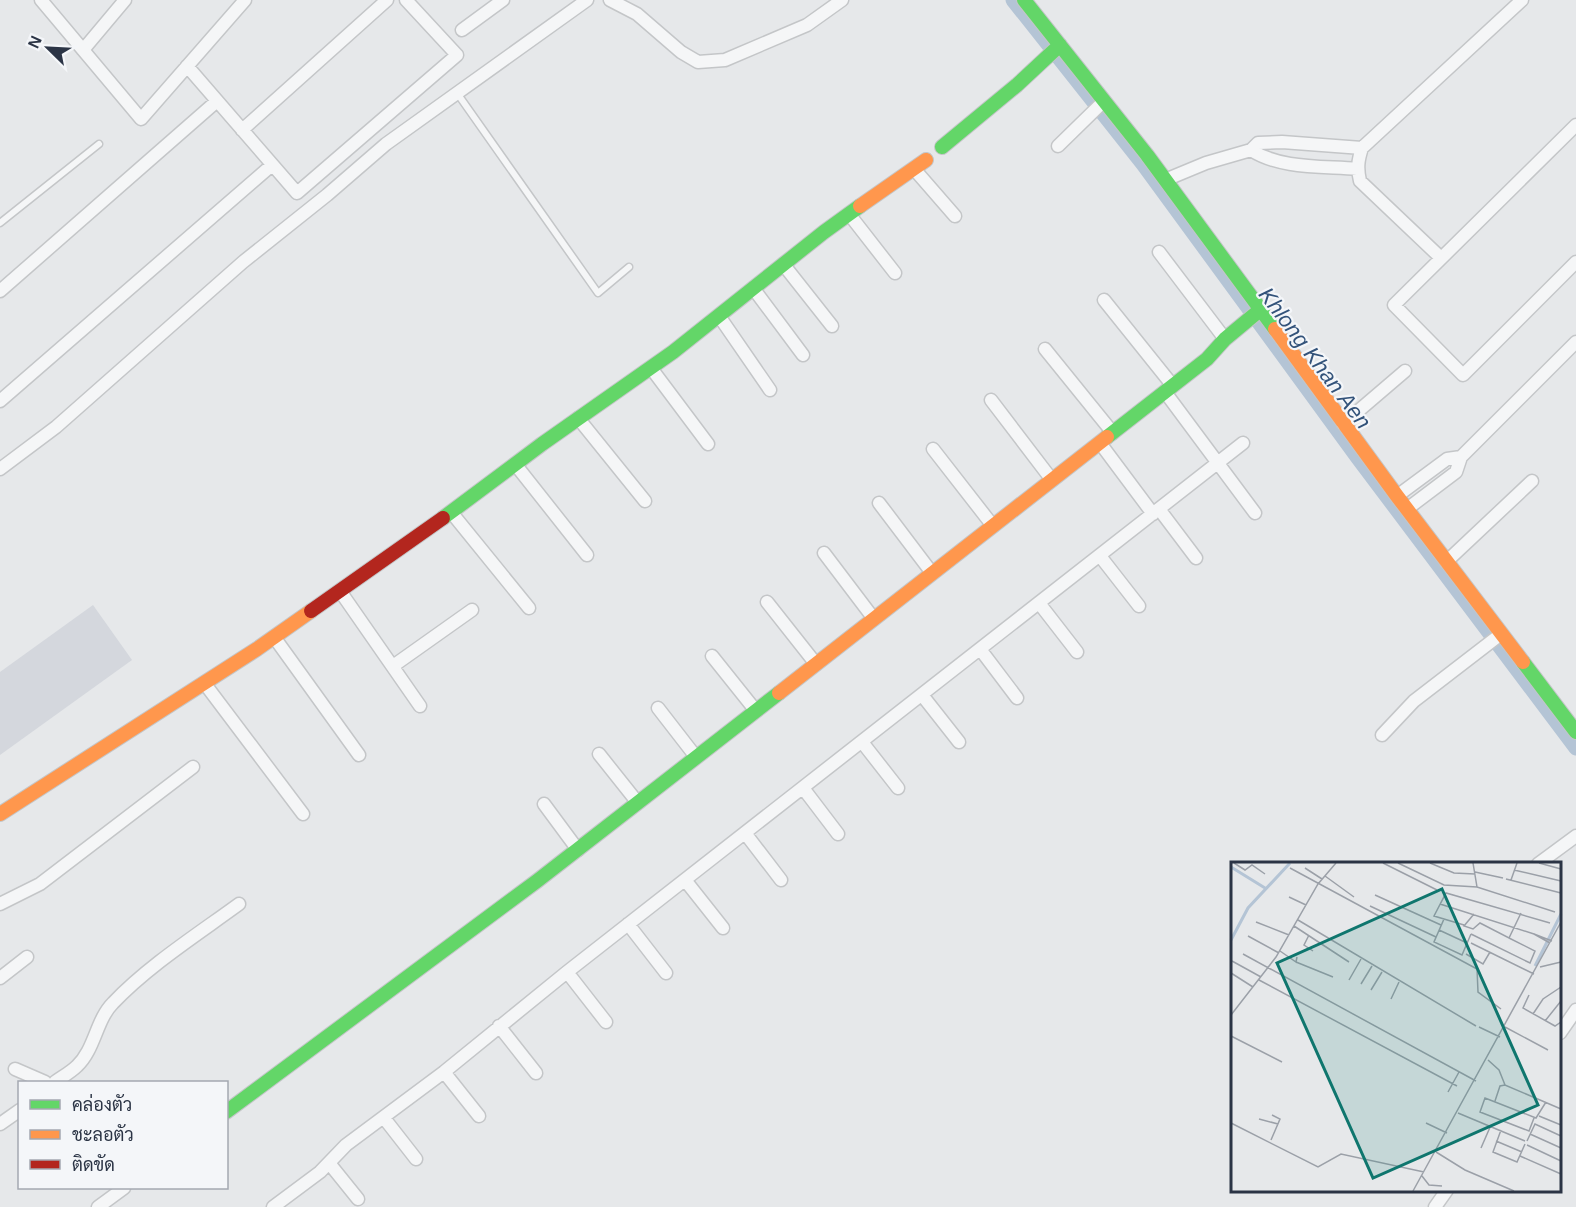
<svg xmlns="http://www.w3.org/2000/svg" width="1576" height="1207" viewBox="0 0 1576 1207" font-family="Helvetica,Sarabun,sans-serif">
<rect width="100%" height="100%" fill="#e6e8ea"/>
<path fill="#d4d7dd" d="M93,605l39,55 -132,95v-83z"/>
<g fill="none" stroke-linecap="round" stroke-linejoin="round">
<path stroke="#b4c4d5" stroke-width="15" d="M1013,0l130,164 215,294 218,290"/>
<defs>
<path id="lane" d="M457,93l141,200 31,-26
M0,223l99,-79"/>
<path id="street" d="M41,0l100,119 104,-119
M610,0l27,14 44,38 17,10 27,-2 82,-35 35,-25
M462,30l41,-30
M83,50l42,-50
M187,66l110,127 160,-138 -51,-55
M1576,125l-182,180 69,70 113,-113
M242,130l145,-130
M1058,146l45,-44
M1251,150c29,19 72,16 106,19
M915,170l40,46
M1165,180l41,-17 45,-13 7,-7 24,-1 80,6
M849,214l46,59
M1159,252l66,87
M1440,257l-80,-76c-3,-13 -2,-21 2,-33l160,-148
M783,264l49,62
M753,288l50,67
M0,291l217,-190
M1104,300l69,86
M719,316l51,74
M1045,349l68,84
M651,368l57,76
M1165,392l90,121
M991,400l61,80
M0,401l272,-236
M578,418l67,83
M1343,424l62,-53
M1100,443l53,71
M933,449l60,77
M515,464l72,91
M0,469l56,-42 187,-165 84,-67 59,-51 201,-144
M1397,496l50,-37 14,-2
M879,503l53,70
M1159,509l37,49
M1407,509l49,-37 5,-15 115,-115
M451,512l78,96
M824,553l50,66
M1100,556l39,50
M1446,562l86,-81
M340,591l80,115
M767,602l49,62
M1039,603l38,49
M274,637l85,118
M980,649l37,49
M712,656l44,55
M393,666l79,-56
M205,684l98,130
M922,695l37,47
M658,708l38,49
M1382,735l32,-34 87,-67
M862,742l36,46
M599,754l39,49
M803,788l35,46
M544,804l34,46
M745,833l36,47
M1538,864l38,-28
M685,880l38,48
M0,904l40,-20 153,-117
M628,924l38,49
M567,972l39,50
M0,978l27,-21
M499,1026l37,47
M1560,1033l16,-23
M15,1069l30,13
M444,1072l35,44
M55,1082c7,-5 16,-10 22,-16 18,-17 19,-46 36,-63 35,-37 85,-69 126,-99
M384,1118l32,41
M0,1124l20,-14
M329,1163l29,36
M98,1207l26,-19
M273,1207l47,-35 26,-27 98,-73 123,-100 676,-529
M1435,1207l12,-17"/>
<path id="fast" d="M1024,0l123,155 128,174
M942,147l75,-62 43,-40
M1107,437l100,-78 18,-20 35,-29
M443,518l99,-74 131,-92 151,-120 36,-26
M1523,662l53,70
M226,1112l311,-231 242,-188"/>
<path id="slow" d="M860,206l66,-46
M1275,329l122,167 126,166
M779,693l328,-256
M0,814l257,-165 54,-38"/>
<path id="jam" d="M311,611l132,-93"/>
</defs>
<use href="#lane" stroke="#c4c6c8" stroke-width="9"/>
<use href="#street" stroke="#c4c6c8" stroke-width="15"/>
<use href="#fast" stroke="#c4c6c8" stroke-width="16"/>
<use href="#slow" stroke="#c4c6c8" stroke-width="16"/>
<use href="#jam" stroke="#c4c6c8" stroke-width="16"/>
<use href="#lane" stroke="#f5f6f7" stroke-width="6"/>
<use href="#street" stroke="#f5f6f7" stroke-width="12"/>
<use href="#fast" stroke="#63d668" stroke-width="14"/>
<use href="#slow" stroke="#ff974d" stroke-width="14"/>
<use href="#jam" stroke="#b3261e" stroke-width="14"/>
</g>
<g text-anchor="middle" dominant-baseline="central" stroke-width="4.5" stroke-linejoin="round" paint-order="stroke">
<g font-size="22" font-style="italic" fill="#33537a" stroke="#f4f6f9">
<text transform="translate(1315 358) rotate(53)">Khlong Khan Aen</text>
</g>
</g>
<g transform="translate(1231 862)">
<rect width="330" height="330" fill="#e6e8ea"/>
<path fill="none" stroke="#b4c4d5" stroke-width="3" d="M0,5l34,21M0,78l17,-32 42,-45M304,104l26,-52"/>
<path fill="none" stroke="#9ba0a8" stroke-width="1.5" d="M3,1l11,7 7,-5 13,9M152,1l54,27M167,1l46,22 33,2 78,25M199,1l24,10 21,1M242,1l4,24M308,1l22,6M59,6l187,101 1,23 23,17M74,6l17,11M283,8l47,11M244,10l28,6M94,14l29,21M275,17l55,14M280,18l6,-17M144,33l66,30M58,35l17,8M209,42l94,30M139,44l66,31M243,52l-10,12 9,3 7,-6 29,15 12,-25M213,57l-10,23 28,13 9,-21M67,58l178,106M25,60l33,13M233,63l-30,-9 12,-23 104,30M63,64l55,36M208,68l28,13M240,72l59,29 5,-12 -26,-13M78,73l-5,10 9,6M17,74l31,17M240,81l63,31M319,81l-16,-9 18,7M49,89l16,11 1,-5M12,92l233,127M235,92l17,10 7,-12M1,99l29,16M65,100l37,15M309,105l21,-5M0,111l22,14M28,118l198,106M118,118l12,-21M130,122l11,-18M140,128l11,-18M298,133l-6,13 32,18 6,-4M160,137l8,-17M302,152l10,-15 18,-12M0,153l45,-58 42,-73 18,-21M314,159l16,-20M248,165l21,10M274,165l43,23M0,174l51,26M257,198l11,10 6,15M217,230l11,-20M264,239l5,-15 5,-1 56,24M227,251l67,28M308,254l22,9M303,256l-5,13 -49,-19 5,-14 51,20 10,-16M28,257l19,5M0,261l87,44 23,-13 83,18M195,261l21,10M270,268l-8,22 24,10 8,-18M299,272l31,14M40,278l9,-21 -8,-4M265,279l26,11M296,279l8,-17 26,12M296,283l34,16M250,286l10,-23M205,290l29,18 49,21M289,294l41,18M191,314l7,9 13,1M182,329l148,-269"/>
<path fill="#0f766e" fill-opacity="0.15" stroke="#0f766e" stroke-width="3" d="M211,27l96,216 -165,73 -96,-215z"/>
<rect width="330" height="330" fill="none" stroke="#2b3445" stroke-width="3"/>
</g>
<rect x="18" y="1081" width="210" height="108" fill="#f4f6f9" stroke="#a4a8b1" stroke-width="1.5"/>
<rect x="30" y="1100" width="30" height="9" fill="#63d668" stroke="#a4a8b1" stroke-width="1.5"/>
<text x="72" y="1111" font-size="18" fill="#2b3445">คล่องตัว</text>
<rect x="30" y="1130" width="30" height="9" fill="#ff974d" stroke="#a4a8b1" stroke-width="1.5"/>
<text x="72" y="1141" font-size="18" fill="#2b3445">ชะลอตัว</text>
<rect x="30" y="1160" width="30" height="9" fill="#b3261e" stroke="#a4a8b1" stroke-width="1.5"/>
<text x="72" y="1171" font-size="18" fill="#2b3445">ติดขัด</text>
<g transform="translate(48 48) rotate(294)" stroke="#f4f6f9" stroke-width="4.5" paint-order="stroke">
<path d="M0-4.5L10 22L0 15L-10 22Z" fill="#2b3445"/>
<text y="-9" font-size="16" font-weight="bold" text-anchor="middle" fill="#2b3445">N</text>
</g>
</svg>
